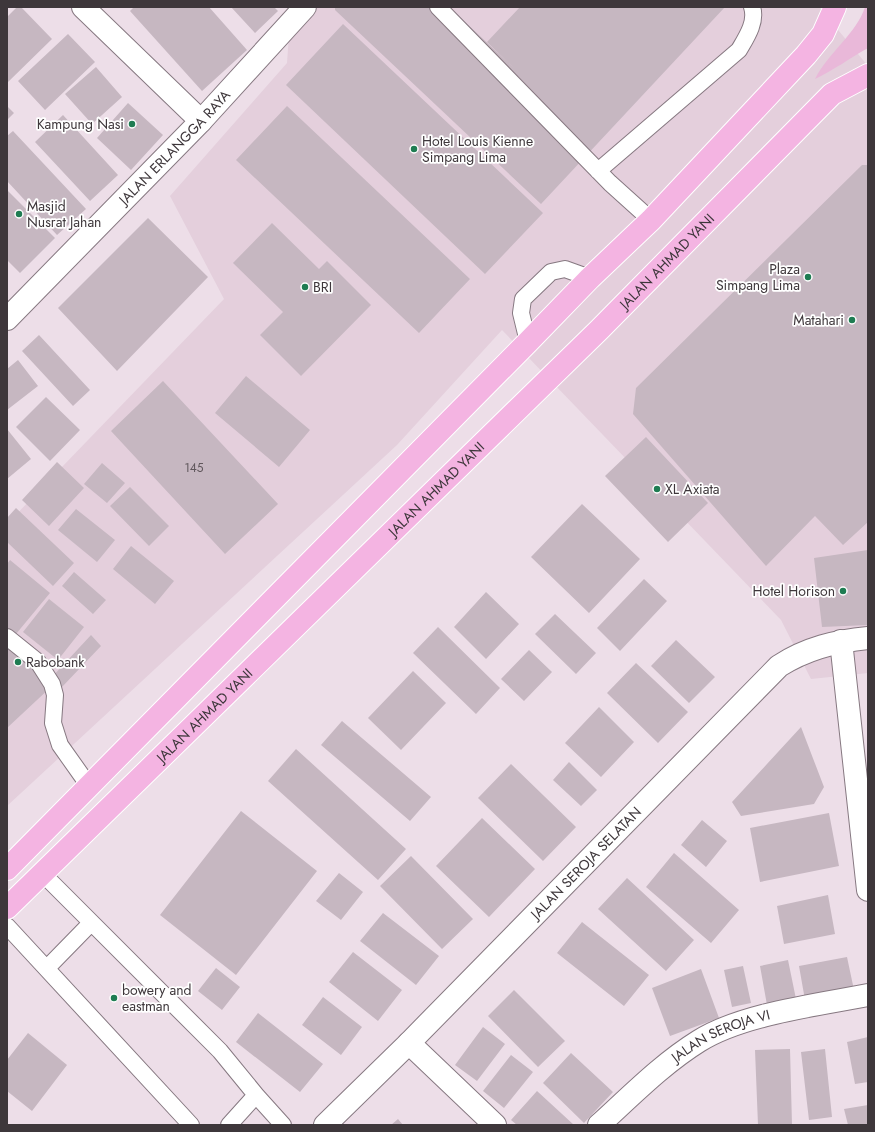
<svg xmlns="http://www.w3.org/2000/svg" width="875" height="1132" viewBox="0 0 875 1132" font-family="Jost,sans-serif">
<rect width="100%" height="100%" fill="#eddee8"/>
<path fill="#e4cfdc" d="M291,7h528l49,59v607l-57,6 -30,-59 -279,-290 -105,115 -390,361v-282l217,-225 -54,-103 117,-133z"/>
<path fill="#e9b8d9" d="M865,7h3v41c-18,10 -34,22 -53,31 13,-26 42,-46 50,-72z"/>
<path fill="#c6b7c1" d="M17,7h4l31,32 -45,44v-66z
M134,7h75l38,43 -45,41 -72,-80z
M231,7h43l4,4 -23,22z
M335,7h114l66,62 -28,-27 33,-35h205l-184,197 -206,-194z
M343,24l200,189 -58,61 -199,-189z
M68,34l27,28 -50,48 -27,-29z
M96,67l26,30 -30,27 -27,-30z
M128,103l35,32 -32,35 -34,-32z
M7,106l7,7 -7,7z
M287,106l183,173 -51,54 -183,-173z
M63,115l55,60 -28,26 -55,-59z
M13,131l73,78 -29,26 -50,-54v-45z
M862,165h6v357l-25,23 -28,-29 -49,50 -133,-152 3,-26z
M7,190l48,48 -35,35 -13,-13z
M148,218l60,59 -91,94 -59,-63z
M272,223l47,46 8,-8 44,44 -70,71 -41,-41 23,-23 -50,-49z
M39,335l51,55 -17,16 -51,-55z
M18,360l20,26 -31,24v-41z
M246,376l64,54 -31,37 -64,-54z
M163,381l115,123 -53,50 -114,-123z
M46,397l34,33 -30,31 -34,-34z
M7,429l24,30 -24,20z
M646,437l62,66 -40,39 -63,-66z
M57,462l27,26 -35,38 -27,-26z
M102,463l23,20 -18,20 -23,-19z
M130,487l39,39 -20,20 -39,-40z
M582,504l58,55 -51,54 -58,-56z
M16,508l58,55 -21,23 -46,-44v-24z
M76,509l39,31 -18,22 -39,-32z
M131,546l43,35 -19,23 -42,-35z
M868,550v75l-46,2 -8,-69z
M10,560l40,33 -34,41 -9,-7v-63z
M74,572l32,28 -13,14 -31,-28z
M644,579l23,22 -47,50 -23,-23z
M486,592l33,32 -33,35 -32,-32z
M49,599l35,28 -26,33 -35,-28z
M555,614l41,39 -20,21 -41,-40z
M438,627l62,61 -24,26 -63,-61z
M91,635l10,11 -39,41 -10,-10z
M7,638l45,48 -45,42z
M676,640l39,37 -26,26 -38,-37z
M529,650l23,22 -28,29 -23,-22z
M636,663l52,49 -30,31 -51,-50z
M413,671l33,32 -45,47 -33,-32z
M599,707l35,35 -33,35 -36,-34z
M342,721l89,76 -21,24 -89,-76z
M801,727l23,60 -10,17 -73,12 -9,-14z
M296,749l110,100 -28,31 -110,-99z
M569,762l28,28 -16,16 -28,-26z
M511,764l65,63 -33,34 -65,-63z
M241,811l76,60 -81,104 -76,-60z
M829,813l10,53 -79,16 -10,-54z
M482,818l53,51 -46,48 -53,-51z
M702,820l25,21 -21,26 -25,-22z
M674,853l65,57 -28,33 -65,-56z
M411,856l62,63 -31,30 -62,-63z
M339,873l24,19 -22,28 -25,-19z
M627,878l67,62 -28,31 -68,-62z
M828,895l7,39 -51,10 -7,-38z
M383,913l56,43 -23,29 -56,-44z
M582,922l67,53 -25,31 -67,-53z
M353,952l49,38 -24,31 -49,-39z
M847,957l7,33 -49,10 -6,-34z
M788,960l8,39 -29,6 -7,-39z
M743,966l8,37 -19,4 -8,-37z
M216,968l24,19 -18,23 -24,-19z
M701,969l18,49 -49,18 -18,-48z
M514,990l51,51 -27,26 -50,-51z
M323,997l39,30 -21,28 -39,-30z
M258,1013l65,51 -23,28 -64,-50z
M483,1027l22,17 -28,37 -22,-16z
M28,1033l39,32 -35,46 -25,-20v-31z
M868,1037v45l-13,2 -8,-42z
M790,1049l2,76h-34l-3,-75z
M825,1049l7,68 -23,3 -8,-68z
M571,1053l42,39 -29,31 -41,-40z
M511,1055l22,17 -29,36 -21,-17z
M537,1091l37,34h-57l-6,-5z
M868,1105v20h-20l-4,-16z
M398,1119l5,6h-12z"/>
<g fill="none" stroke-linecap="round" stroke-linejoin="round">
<defs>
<path id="lane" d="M438,7l172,176 41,37
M598,171l141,-121c7,-12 18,-28 13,-43
M528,342l-7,-29 2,-14 28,-27 14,-3 25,9
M7,637l31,25 14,22 3,11 -2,28 7,22 29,41
M42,873l178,178 36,44 -27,30
M7,926l184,199
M47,968l44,-45
M256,1095l27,30"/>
<g id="street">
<path d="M83,7l118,114"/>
<path id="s1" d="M7,319l194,-198 104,-114"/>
<path d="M841,641l27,249"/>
<path d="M409,1043l86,82"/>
<path id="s2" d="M325,1125l84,-82 370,-377c28,-18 57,-25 89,-28"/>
<path id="s3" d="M599,1125c32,-29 63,-61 100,-84 43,-27 118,-36 169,-46"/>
</g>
<g id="primary">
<path d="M7,869l521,-527 62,-64 61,-58 155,-165 17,-21 12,-27"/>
<path id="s4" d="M7,908l592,-578 233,-236 36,-19"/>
</g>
</defs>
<use href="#lane" stroke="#867881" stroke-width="18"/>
<use href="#street" stroke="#867881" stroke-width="24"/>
<use href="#primary" stroke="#fff" stroke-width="24"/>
<use href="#lane" stroke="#fff" stroke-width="16"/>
<use href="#street" stroke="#fff" stroke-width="22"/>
<use href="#primary" stroke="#f4b4e2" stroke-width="22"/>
</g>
<g fill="#1e7c52" stroke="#fff" stroke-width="1.5">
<circle cx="132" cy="124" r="4"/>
<circle cx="414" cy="149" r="4"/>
<circle cx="19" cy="214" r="4"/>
<circle cx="808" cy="277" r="4"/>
<circle cx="305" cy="287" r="4"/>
<circle cx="852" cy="320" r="4"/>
<circle cx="657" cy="489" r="4"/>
<circle cx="843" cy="591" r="4"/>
<circle cx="18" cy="662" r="4"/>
<circle cx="114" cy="998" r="4"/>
</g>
<g text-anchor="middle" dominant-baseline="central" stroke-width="3.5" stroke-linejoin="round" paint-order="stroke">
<g font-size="12" fill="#60575c">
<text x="194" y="468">145</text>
</g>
<g font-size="14" fill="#3e373b" stroke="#fff" text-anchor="start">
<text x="124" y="124" text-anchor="end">Kampung Nasi</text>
<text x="422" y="141">Hotel Louis Kienne<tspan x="422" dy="16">Simpang Lima</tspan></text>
<text x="27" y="206">Masjid<tspan x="27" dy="16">Nusrat Jahan</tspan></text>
<text x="800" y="269" text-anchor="end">Plaza<tspan x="800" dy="16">Simpang Lima</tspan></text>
<text x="313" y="287">BRI</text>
<text x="844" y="320" text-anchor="end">Matahari</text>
<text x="665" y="489">XL Axiata</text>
<text x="835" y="591" text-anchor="end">Hotel Horison</text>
<text x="26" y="662">Rabobank</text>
<text x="122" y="990">bowery and<tspan x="122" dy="16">eastman</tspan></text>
</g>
<g font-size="14" fill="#3e373b" stroke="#fff">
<text stroke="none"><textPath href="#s1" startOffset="240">JALAN ERLANGGA RAYA</textPath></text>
<text stroke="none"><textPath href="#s4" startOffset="924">JALAN AHMAD YANI</textPath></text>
<text stroke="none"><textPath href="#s4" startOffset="600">JALAN AHMAD YANI</textPath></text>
<text stroke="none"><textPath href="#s4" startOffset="276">JALAN AHMAD YANI</textPath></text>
<text stroke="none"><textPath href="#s2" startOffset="370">JALAN SEROJA SELATAN</textPath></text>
<text stroke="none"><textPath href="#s3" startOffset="153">JALAN SEROJA VI</textPath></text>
</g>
</g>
<rect width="875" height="1132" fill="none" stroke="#3e373b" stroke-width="16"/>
</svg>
